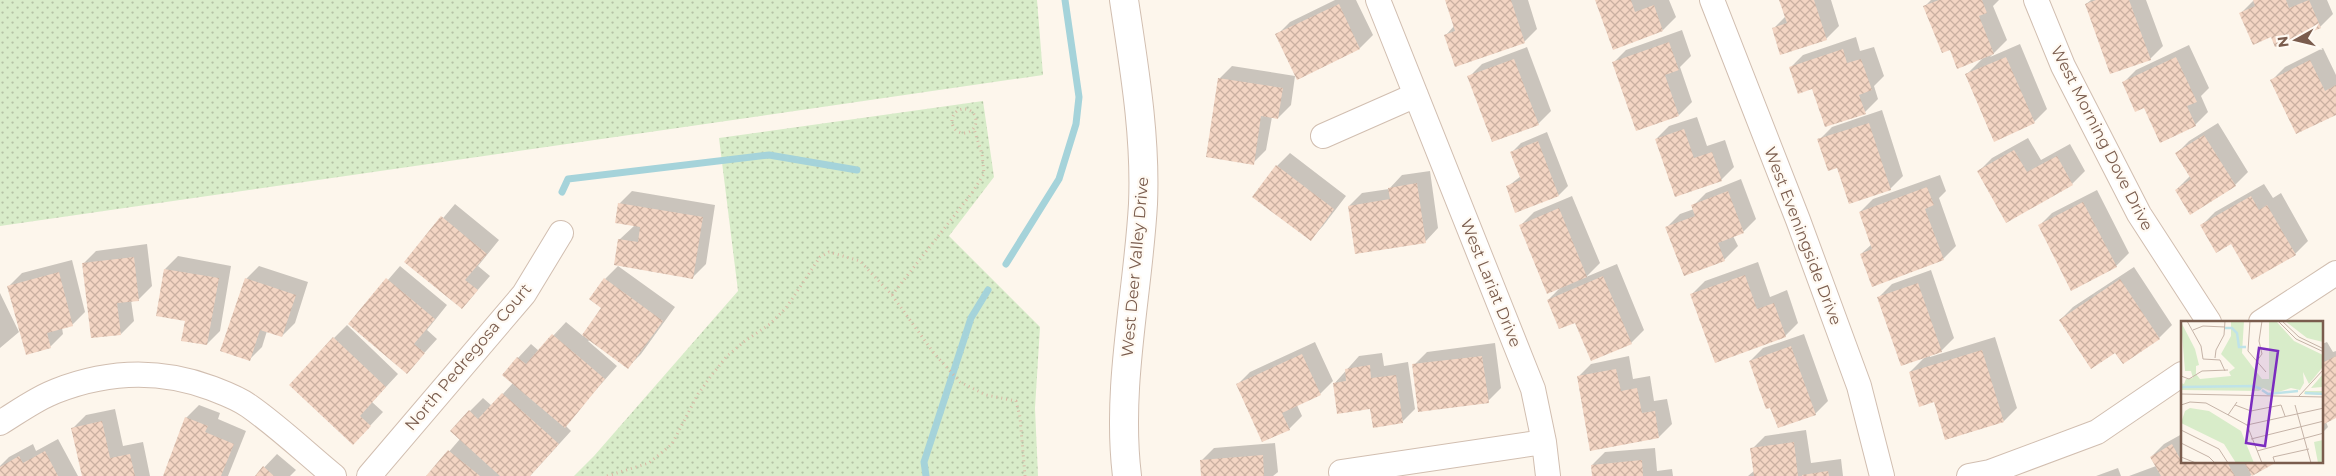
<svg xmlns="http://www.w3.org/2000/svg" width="2336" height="476" viewBox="0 0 2336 476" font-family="Montserrat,sans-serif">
<defs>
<pattern id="grass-dots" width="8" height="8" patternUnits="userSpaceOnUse" patternTransform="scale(1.25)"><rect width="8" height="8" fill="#d8ecc9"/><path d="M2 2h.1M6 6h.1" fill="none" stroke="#b4c2a5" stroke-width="1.8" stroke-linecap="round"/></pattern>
<pattern id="building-cross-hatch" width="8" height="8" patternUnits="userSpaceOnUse" patternTransform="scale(1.25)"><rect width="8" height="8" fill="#f3d5c3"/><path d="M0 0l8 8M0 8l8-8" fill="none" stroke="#cab0a1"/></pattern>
</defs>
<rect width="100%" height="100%" fill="#fdf6ec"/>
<path fill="url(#grass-dots)" d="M0,0h1037l6,75 -1043,151z
M983,101l11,76 -45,59 91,91 -5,81 3,68h-464l20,-20 144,-165 -19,-153z"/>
<path fill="#0003" d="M1335,0h21l17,35 -13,13 -63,30 -20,-43 13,-13z
M1446,0h82l9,29 -13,13 -78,-7 8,-9z
M1596,0h73l7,17 -13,13 -49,18z
M1781,0h50l8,26 -13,13 -53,-10 13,-13z
M1931,0h68l-6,6 14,34 -17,17 30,-13 27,65 -13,13 -68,-47 18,-18 -60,-50z
M2091,0h55l17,46 -13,13 -64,-55z
M2254,0h73l6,14 -13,13 -79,-14z
M1682,30l9,26 -11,11 12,35 -13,13 -66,-52 13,-13z
M1856,37l4,14 14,-4 10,29 -10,10 4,13 -13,13 -52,-24 -23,-20 13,-13z
M2189,45l20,43 -8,8 7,16 -13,13 -51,-19 -21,-23 13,-13z
M1527,47l24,64 -13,13 -69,-47 13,-13z
M2323,48l13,27v38l-64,-33 13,-13z
M1232,66l63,10 -4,29 -13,13 -6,-1 -6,33 -13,13 -34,-84z
M1882,110l21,66 -13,13 -71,-49 13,-13z
M1697,117l10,29 18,-6 9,27 -13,13 -65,-41 13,-13z
M2218,123l30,49 -13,13 -59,5 14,-14 -14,-22 13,-13z
M1547,132l21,54 -9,9 -52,-8 14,-11 -9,-24 9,-9z
M2028,138l13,22 29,-16 15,27 -13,13 -66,37 -27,-50 13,-13z
M1290,153l56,43 -23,30 -12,13 -34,-73z
M1430,171l8,57 -13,14 -76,-36 13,-13 27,-4 13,-14z
M1940,175l6,16 -7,7 17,48 -13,13 -82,-5 11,-10 -12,-32 13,-13z
M1741,179l15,40 -13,13 -10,4 5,10 -14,14 -39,14 -18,-47 13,-13 14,-5 -1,-3 13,-13z
M2264,184l9,14 8,-5 27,48 -13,13 -64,-12 -29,-17 13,-13z
M2097,190l32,63 -13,13 -77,-40 13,-13z
M632,191l83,14 -9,59 -13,13 -74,-37 16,-15 -16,-21z
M1572,196l28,67 -14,14 31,-13 27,66 -13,13 -55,-22 -28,-21 13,-13 -40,-62 13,-13z
M455,204l44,36 -21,26 12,10 -28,32 -56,-46z
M147,244l5,42 -13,13 -8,1 3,21 -13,13 -38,-70 13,-13z
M178,256l53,10 -11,65 -13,13 -21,-24 -21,-51z
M72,260l13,52 -13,13 -10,3 1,6 -13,13 -41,-61 13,-13z
M1758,262l12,35 17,-7 11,33 -13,13 -93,-42 13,-13z
M259,266l49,16 -13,41 -13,13 -15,-5 -5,16 -13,13 -3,-81z
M400,266l47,39 -20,25 10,9 -30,33 -57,-48z
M618,266l57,41 -34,47 -13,13 -38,-27 -2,1 29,25 -52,59 6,6 -41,45h-102l32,-37 10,-28 13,-13 9,8 21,-23 -10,-9 28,-30 8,7 27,-29 17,14 20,-28 2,-29z
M2134,267l38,58 -13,13 -99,-18 13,-13z
M1931,270l23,68 -13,13 -11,4v2l65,-20 22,71 -13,13 -69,-20 -25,-29 16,-16 -47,-59 13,-13z
M0,293l19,39 -19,16z
M347,325l51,49 -26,28 11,10 -30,32 -19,-106z
M1804,334l24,67 -13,13 -44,-8 -21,-45 13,-13z
M1315,342l18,39 -13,13 -23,11 5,11 -13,13 -52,-44 13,-13z
M2327,342l6,10 3,-1v65l-10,6 2,5 -6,6v-89z
M1495,343l6,45 -13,13 -74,-36 13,-13z
M1382,353l2,13 24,-4 7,47 -13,13 -31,-14 -37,-24 25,-28z
M1629,356l4,23 17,-3 4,25 13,-2 5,25 -13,13 -68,12 -13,-72 13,-13z
M199,405l21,8 -2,6 28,12 -18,45h-64l22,-58z
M115,409l8,37 20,-4 7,34h-67l-10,-48 13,-13z
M1806,430l5,33 30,-4 2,17h-95l7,-6 -3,-21 13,-13z
M2182,434v28h92l-24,14h-121l27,-10 -5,-9 13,-13z
M58,439l20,37h-78v-10l9,-9 24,-13 3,7z
M1275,443l3,29 -5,4h-70l-2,-15 13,-13z
M1655,448l2,23 15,-2 1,7h-80l-1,-11 13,-13z
M277,454l19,16 -6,6h-34z
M2118,468l3,8h-25z"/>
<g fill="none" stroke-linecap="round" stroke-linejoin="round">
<path stroke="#a5d3da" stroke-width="7" d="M562,192l6,-13 201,-24 88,15
M1006,264l53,-85 17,-55 3,-27 -14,-97
M926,476l-2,-14 47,-144 17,-28"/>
</g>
<path fill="url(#building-cross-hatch)" d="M1445,0h66l14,43 -70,24 -11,-32 11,-4z
M1595,0h36l4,12 19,-7 9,26 -50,19z
M1779,0h35l13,40 -47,15 -8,-27 15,-5z
M1939,0h43l5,13 -8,3 15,38 -37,15 -7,-19 -8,3 -19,-47z
M2096,0h33l22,60 -41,14 -25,-70z
M2253,0h33l3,8 20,-8 12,28 -46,19 -4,-10 -18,8 -14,-32 16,-7z
M1339,4l21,45 -63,31 -22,-46z
M1669,42l10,28 -14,5 14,41 -43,15 -24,-69z
M1843,49l4,14 14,-4 11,31 -13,5 7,19 -41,13 -13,-38 -14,5 -9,-27z
M2006,57l29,66 -41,19 -29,-68z
M2176,57l21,45 -10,4 9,20 -36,17 -16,-35 -9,4 -13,-30z
M1514,59l25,66 -47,17 -25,-66z
M2310,60l15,31 11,-6v30l-40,19 -26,-54z
M1218,78l65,10 -5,31 -17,-3 -7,49 -48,-8z
M1869,123l22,67 -42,14 -12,-36 -9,3 -11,-32z
M1684,129l10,29 18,-6 10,29 -47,16 -20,-58z
M2204,135l32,51 -46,29 -15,-25 16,-11 -16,-26z
M1538,141l21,55 -44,17 -9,-27 15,-6 -11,-28z
M2014,150l13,22 30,-16 16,29 -67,38 -29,-52z
M1276,165l58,44 -23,32 -59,-44z
M1417,183l9,60 -71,11 -7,-48 42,-7 -2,-11z
M1927,187l7,18 -9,4 19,51 -72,27 -12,-33 12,-5 -13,-37z
M1728,191l16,42 -26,10 7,18 -41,15 -19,-49 30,-11 -4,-11z
M2251,196l8,14 8,-5 29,50 -44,25 -21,-36 -15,9 -16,-28z
M2083,202l34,65 -46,24 -33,-66z
M618,203l85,14 -10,62 -79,-14 4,-26 20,3 2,-15 -25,-4z
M1559,208l28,69 -40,17 -28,-69z
M441,216l46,38 -22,26 13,10 -16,19 -58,-47z
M134,257l5,44 -22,2 4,32 -30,3 -9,-75z
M164,269l55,9 -12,67 -26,-4 4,-20 -29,-5z
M59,272l14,54 -26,7 4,15 -25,7 -19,-69z
M1745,275l12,34 17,-6 12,34 -71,26 -25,-69z
M1603,276l29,68 -41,17 -16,-38 -16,6 -12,-29z
M245,278l51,17 -14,42 -22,-7 -10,31 -30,-10z
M386,278l49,41 -21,25 11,9 -18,21 -59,-50z
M604,278l59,43 -35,48 -46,-34 19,-27 -12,-9z
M2120,279l40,60 -37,25 -8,-11 -24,16 -32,-49z
M1918,283l24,69 -41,14 -24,-69z
M552,334l53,45 -40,49 -63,-53 15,-18 9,7z
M333,337l53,50 -26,29 11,10 -18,19 -64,-60z
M1791,346l25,69 -38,13 -8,-20 -4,1 -17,-48z
M1982,350l22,72 -59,18 -11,-38 -15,5 -10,-35z
M1302,354l19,41 -39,18 8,17 -28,12 -26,-58z
M1482,356l7,47 -71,9 -6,-48z
M2336,356v62l-14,7v-62z
M1370,365l1,13 25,-3 7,48 -30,5 -3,-19 -33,5 -4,-31 13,-2 -1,-12z
M1616,369l5,22 16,-3 5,25 13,-2 4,27 -69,13 -13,-75z
M502,393l57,51 -29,32h-30l-50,-45 19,-21 9,9z
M185,417l23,9 -3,6 29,12 -13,32h-58z
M102,421l8,37 20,-4 5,22h-53l-11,-48z
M1794,442l4,34h-44l-4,-28z
M2172,444l11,20 44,-2 8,14h-74l-11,-19z
M448,450l32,26h-54z
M45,451l13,25h-58v-9l19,-11 4,7z
M1263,455l1,21h-63l-1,-16z
M1642,460l1,16h-51l-1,-11z
M2244,462h33l-25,14z
M263,466l11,10h-19z
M1828,471l1,5h-27v-1z"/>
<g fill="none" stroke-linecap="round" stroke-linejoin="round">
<defs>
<path id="minor" d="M1378,0l155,389 11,53 4,34
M1712,0l86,220 61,166 23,90
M2036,0l27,66 76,148 70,108
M1323,136l93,-41
M2261,322l75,-49
M0,423c18,-11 37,-25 56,-32 51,-20 104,-22 155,-3 13,5 27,10 38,18 30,21 57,47 85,70
M1341,472l203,-30
M369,476l155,-182 37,-61
M1969,476l21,-4 107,-40 85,-58"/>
<path id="tertiary" d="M1124,0c10,67 22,136 19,204 -5,90 -27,182 -16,272"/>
</defs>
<use href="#minor" stroke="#d1beb0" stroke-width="26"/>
<use href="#tertiary" stroke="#d1beb0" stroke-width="30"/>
<path stroke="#d9b8a5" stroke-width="3" stroke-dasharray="1 4" stroke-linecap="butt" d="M952 121a12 12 0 1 1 24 0a12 12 0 1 1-24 0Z
M892,295l80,-102 12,-19 -2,-20 -8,-25
M607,476l42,-13 23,-19 26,-50 13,-18 16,-20 18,-15 25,-17 16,-16 34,-51 9,-5 31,9 32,34 41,57 27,30 26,13 30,6 4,16 5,59"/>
<use href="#minor" stroke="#fff" stroke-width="24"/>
<use href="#tertiary" stroke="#fff" stroke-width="28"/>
</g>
<g text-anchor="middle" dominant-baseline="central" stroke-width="4.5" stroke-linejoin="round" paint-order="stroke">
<g font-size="16" fill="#7a5c4d" stroke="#fffaf3">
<text transform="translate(2102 138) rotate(63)">West Morning Dove Drive</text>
<text transform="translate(1803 236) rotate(69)">West Eveningside Drive</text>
<text transform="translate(1135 267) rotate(-85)">West Deer Valley Drive</text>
<text transform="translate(1491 283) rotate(68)">West Lariat Drive</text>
<text transform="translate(468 357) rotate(-50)">North Pedregosa Court</text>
</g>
</g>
<g transform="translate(2181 321)">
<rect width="142" height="142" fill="#fdf6ec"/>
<path d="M50,0h13l-2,32 20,26h7v-58h7l18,20 29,14 -1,13 -13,16 -6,-12 1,11 -4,7 -9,-2 -16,5 -12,-5 -4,3 -78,-1v-7l3,1 2,-5 7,-1 -2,-7h-6l-4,-49 14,27 4,16 -3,1v8l4,5 31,-3 -2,-4 6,-4 -14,-14 10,-18zM104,0h38v21l-16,-4zM142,53v21l-19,-1 1,-3h18l-1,-4 -11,1zM9,87l19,3 32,20 13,32h-18l-12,-19 -43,-21 4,-12zM142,119v23h-5l-4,-21z" fill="#d8ecc9"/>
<path fill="none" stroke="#bfe3e8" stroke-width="2.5" d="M44,7h7l5,5 2,14h7M0,66l73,-1 7,3M81,69l6,4 30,-3M124,72l19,1"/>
<path fill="none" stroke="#c5b3a7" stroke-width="1" d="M6,0l14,25 2,13 17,1 5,11M69,0l-2,30 18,21M97,0l18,18 28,13M101,0l17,16 25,12M12,9l10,-4 22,1M34,37l1,-8 8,-15 1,-14M75,41l6,-8 -3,-13 3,-20M0,55l8,3 13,-8 26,-1M0,73l143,3M118,75l25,-27M0,84l9,-3 16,1 41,22 77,-17M54,84l16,6 30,-6 4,11M114,84l16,58M47,94l9,-13M66,104l15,38M0,109l38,19 9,14M70,118l73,-18M0,122l28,14 6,6M76,130l67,-18M0,136l15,6M94,142l-2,-6 36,-8"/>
<path fill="#7b2cbf" fill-opacity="0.15" stroke="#7b2cbf" stroke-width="2.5" d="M78,27l19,3 -13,95 -19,-3z"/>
<rect width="142" height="142" fill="none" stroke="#7a5c4d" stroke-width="2.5"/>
</g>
<g transform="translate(2296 40) rotate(262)" stroke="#fffaf3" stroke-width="4" paint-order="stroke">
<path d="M0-4L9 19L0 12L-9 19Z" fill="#7a5c4d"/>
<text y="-8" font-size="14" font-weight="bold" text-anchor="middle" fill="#7a5c4d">N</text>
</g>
</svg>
